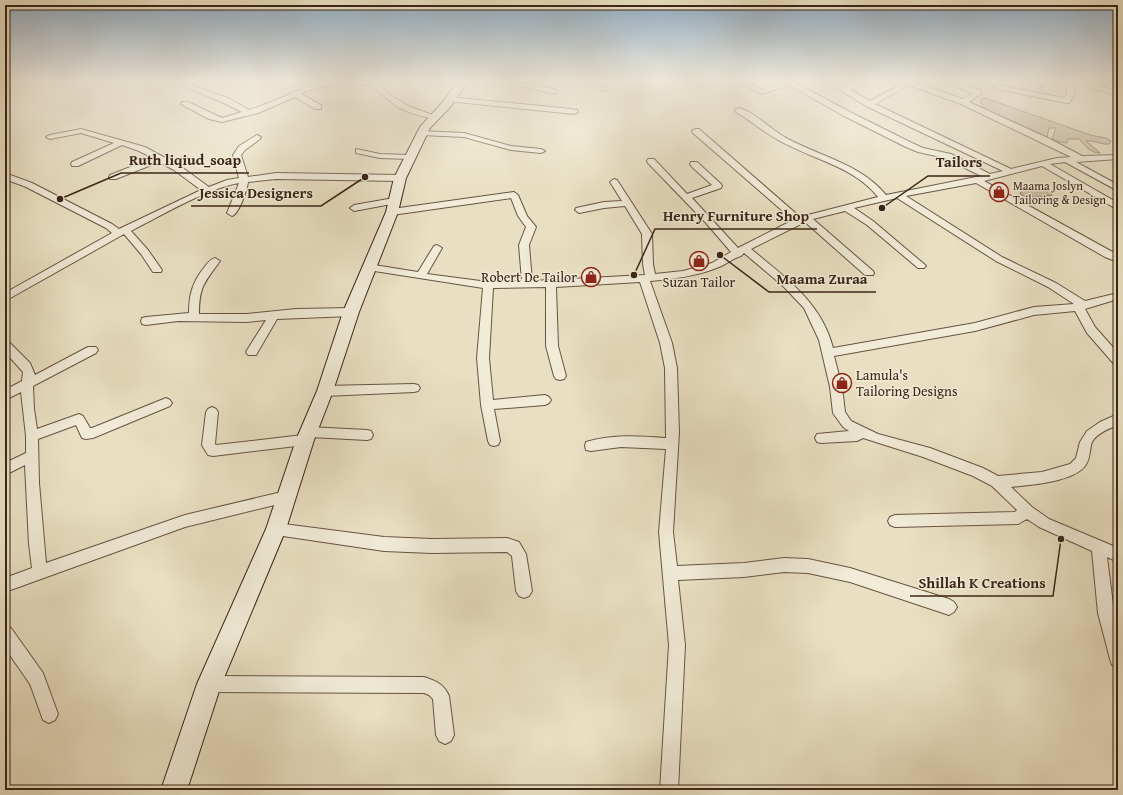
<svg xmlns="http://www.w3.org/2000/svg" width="1123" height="795" viewBox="0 0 1123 795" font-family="'Gentium Book Plus',serif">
<rect width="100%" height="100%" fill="#e9e0c3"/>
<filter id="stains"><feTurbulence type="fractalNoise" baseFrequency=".005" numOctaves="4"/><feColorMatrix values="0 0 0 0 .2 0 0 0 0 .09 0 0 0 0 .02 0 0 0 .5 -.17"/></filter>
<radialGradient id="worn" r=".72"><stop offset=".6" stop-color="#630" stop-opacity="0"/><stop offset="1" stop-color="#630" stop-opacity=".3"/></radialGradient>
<path fill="#cbc0a6" stroke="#82725e" d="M985,98l105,37 16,3 5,3 -2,3c-8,1 -14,-4 -23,-3l14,12c-10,0 -15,-8 -21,-14h-12v4l-7,-1 -8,-3 4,-11h-7l-2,9 -7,1 -56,-30 -4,-8z
M1024,186l9,1 4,-1 7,5 6,-1 2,5c-10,1 -24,5 -32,-1l1,-2v-4z"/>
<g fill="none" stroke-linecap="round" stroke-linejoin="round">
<path stroke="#806f5b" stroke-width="2" d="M1096,84l11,4
M1040,89l2,-4"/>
<defs>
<path id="street" d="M330,81h43l19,15 16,10 30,11 -4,2c-10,-2 -23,-5 -32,-10 -9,-4 -27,-22 -32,-23 -21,-5 -51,-1 -69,8l20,11v4h-6l-20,-12 -37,16 -36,9 -13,-3 -28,-15 1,-2h6l34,16 20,-6 -18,-9 -41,-17 -1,-1 3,-2 45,16 19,11 25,-9 34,-15z
M501,81h13l43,9 1,2 -4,2z
M575,81h11l22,8 -4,2z
M736,81h9l17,9 22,-8v-1h8l58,31 62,31 11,5 28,6 39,20 13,-3 -137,-65 -40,-25h8l11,6 18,-6h10l-23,9 20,11 33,-18 -3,-2h10l53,18 10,-6 -33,-12h10l31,9v4l-12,8 81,37 32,17 36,-1v4l-42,3 42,23v6l-53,-29 -15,2 68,39v7l-76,-44 -58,15 134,74v7l-13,-5 -129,-74 -70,13 96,61 54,26 29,18 33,-8v6l-33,10 10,18 23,26v12l-4,-1 -27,-31 -12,-22 -41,4 -59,16 -141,25 8,31 3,25 6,9 27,13 52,14 53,20 15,8 44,-4 28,-8 6,-6 4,-16 7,-11 13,-9 18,-8v11c-8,3 -21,8 -26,17 -3,8 -1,16 -7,24 -12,16 -55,19 -74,21l21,20 17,12 69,29v14l-11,-5 7,56 4,16v38l-6,-2 -2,-6 -12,-46 -6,-62 -53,-24 -12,-8 -9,5 -123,3 -5,-2 -2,-4 2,-4 5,-2 120,-3 2,-2 -25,-24 -19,-10 -50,-19 -60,-19 -6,3 -36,2 -4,-1 -2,-4 2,-4 32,-3 -6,-4 -10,-14 -3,-26 -11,-47 -15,-32 -22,-23 -38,-32 -3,3c-8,2 -14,8 -22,11 -21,9 -46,12 -69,14l22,62 5,25 2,65 -6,99 4,34 67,-3 40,-5 24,1 42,9 99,31 5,3 3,5 -3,5 -5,3 -99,-33 -42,-9 -24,-1 -40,5 -66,3 7,65 -7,145h-18l9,-145 -10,-113 7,-83 -45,-2 -30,4 -5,-1 -1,-4 1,-4c26,-8 54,-6 80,-4l-1,-70 -5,-25 -20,-61 -84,5 2,59 8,30 -2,3 -4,1 -4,-1 -2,-3 -8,-30v-59l-53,1 -4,70 4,42 52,-5 4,2 2,3 -2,3 -4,2 -51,4 6,32 -2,4 -4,1 -4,-1 -2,-4 -7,-36 -4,-47 6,-70 -115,-18 -5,-3 5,-3 50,8 16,-26 3,-1 5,3 -15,26 61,8 34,-1 -3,-36 7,-18 -8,-11 -7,-18 -119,17 -5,-3 5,-3 122,-17 4,3 9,21 9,11 -7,18 3,36 113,-6 -2,-11 -1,-30 -17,-28 -21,2 -25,5 -4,-3 1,-2 28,-6 18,-1 -12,-19 4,-3 3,1 35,54 1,30 2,10 28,-3 29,-8 19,-11 -25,-29 -58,-60 -1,-2 1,-2h6l33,35 25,-9 -21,-19 -1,-2 1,-2h6l24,22 1,2 -1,2 -29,10 46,50 55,-28 -100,-87 -1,-2 4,-2h3l101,88 78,-20c-23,-30 -66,-38 -98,-56 -15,-8 -29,-20 -44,-29l-1,-2 4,-2c16,4 32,22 47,30 33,18 75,26 100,57l95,-19 -36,-18 -27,-6 -12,-5 -62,-31 -55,-31 -27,9zM909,85l52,19 110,53 -14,1 -46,11 -136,-65zM897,198l99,63 52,26 26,17 -40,3 -59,16 -142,25c-11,-45 -48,-71 -82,-99l54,-27 60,53h8l1,-2 -1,-2 -60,-52 32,-8 22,14 51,43h6l2,-2 -2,-2 -51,-43 -19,-13z
M1050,81h10l8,2 1,-2h14l35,11v4l-43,-13 -2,3 2,8 -6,9h-3l-68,-14 -4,-2 4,-2 66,13 3,-4 -1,-7z
M448,97l114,11 15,2 1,2 -4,2 -126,-13z
M81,129l64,18 35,19 29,21 18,-7 12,-2 -6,-23 6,-9 18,-11 4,2 -1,2 -15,11 -4,5 7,22 28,-4 124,2 4,3 -4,3 -124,-2 -28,3c-1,8 -9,32 -16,34l-5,-3 12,-30c-31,5 -79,33 -108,48l17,19 14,20 -1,2h-8l-12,-18 -17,-20 -119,67v-8l107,-60 -6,-5 -80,-41 -21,-8v-6l27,10 80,41 7,5 82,-39 -27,-20 -15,-8 -43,17h-6l-1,-2 1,-2 43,-17 -14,-7 -17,-6 -44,21h-6l-1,-2 1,-2 42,-19 -33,-10 -31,6 -4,-2 4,-2z
M419,131l45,2 47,13 30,3 4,2 -4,2 -30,-3 -47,-13 -42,-2h-3z
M356,149l24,5 29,1 4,2 -4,2 -29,-1 -24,-5z
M394,198l4,3 -1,2 -43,8 -4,-3 4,-3z
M215,258l5,3c-15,21 -21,25 -21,53h48l49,-5 55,-1 4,1 1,3 -1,3 -4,1 -74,3 -21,36h-8l-2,-3 20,-32 -19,2 -69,-1 -32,4 -4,-1 -1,-3 1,-3 4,-1 43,-4c0,-17 3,-30 14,-44 4,-5 7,-10 12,-11z
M5,341l4,1 21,21 5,12 53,-28h8l2,3 -2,3 -63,33 1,23 3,20 42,-15 4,2 7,12h2l74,-30 4,2 2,3 -2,3 -77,32 -7,1 -4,-1 -6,-13 -38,14 1,44 7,80 139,-48 101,-24 5,2 2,4 -2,4 -106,26 -180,65v-14l27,-10 -3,-24 -4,-79 -20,10v-12l21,-10v-17l-5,-44 -16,8v-10l17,-9 1,-9 -18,-20z
M414,384l4,1 2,3 -2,3 -4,1 -89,4 -4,-2 -2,-3 2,-3 4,-2z
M212,407l4,2 2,3 -3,32 1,1 87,-10 -1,-3 2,-4 4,-1 59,3 4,1 2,4 -2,4 -4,1 -57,-3 1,3 -2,4 -4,1 -92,11 -5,-1 -6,-10 4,-33 2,-3z
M276,523l108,14 48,2 75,-1 12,4 7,12 6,37 -3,5 -5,2 -5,-2 -3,-5 -4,-35 -5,-4 -75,1 -48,-2 -108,-16 -5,-2 -2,-4 2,-4z
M5,626l6,2 32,45 15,41 -3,6 -6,3 -6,-3 -13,-36 -25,-36z
M209,676l215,1c12,4 20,7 25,19l5,39 -3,6 -6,3 -6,-3 -3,-6 -3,-36 -4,-4 -5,-2 -215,-1 -6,-2 -2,-6 2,-6z"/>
<path id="secondary" d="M458,81h10l-17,25 -21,22 -24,50 -8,34 -39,100 -26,79 -19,49 -28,89 -65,156 -34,105h-26l36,-106 69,-155 30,-89 21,-49 26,-79 43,-100 8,-34 26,-51 23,-25z"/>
</defs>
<use href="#street" stroke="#665442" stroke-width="2"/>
<use href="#secondary" stroke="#3a2517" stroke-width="2"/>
<use href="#street" fill="#f1ebd8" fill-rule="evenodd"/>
<use href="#secondary" fill="#f1ebd8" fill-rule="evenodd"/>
</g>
<linearGradient id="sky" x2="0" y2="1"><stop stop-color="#91acc2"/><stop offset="0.42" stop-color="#f5f1e4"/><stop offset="1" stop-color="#f5f1e4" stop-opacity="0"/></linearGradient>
<rect width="1123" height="192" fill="url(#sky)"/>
<defs>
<symbol id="shop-ring" viewBox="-11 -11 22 22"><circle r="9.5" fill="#f1ebd8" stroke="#8f2418" stroke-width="1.5"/><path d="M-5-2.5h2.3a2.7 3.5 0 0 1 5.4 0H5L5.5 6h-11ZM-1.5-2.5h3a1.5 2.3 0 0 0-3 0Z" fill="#8f2418"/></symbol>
</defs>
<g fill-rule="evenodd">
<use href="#shop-ring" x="988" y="181" width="22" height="22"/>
<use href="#shop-ring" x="688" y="250" width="22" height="22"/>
<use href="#shop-ring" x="580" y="266" width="22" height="22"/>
<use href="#shop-ring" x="831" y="372" width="22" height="22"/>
</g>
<g text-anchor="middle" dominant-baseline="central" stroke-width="3" stroke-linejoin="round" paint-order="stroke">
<g font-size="12" fill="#3a2517" stroke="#f1ebd8" text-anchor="start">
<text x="1013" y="185">Maama Joslyn<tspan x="1013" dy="14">Tailoring &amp; Design</tspan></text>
</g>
<g font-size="14" fill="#3a2517" stroke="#f1ebd8" text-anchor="end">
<text x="577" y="277">Robert De Tailor</text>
<text x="699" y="282" text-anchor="middle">Suzan Tailor</text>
<text x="856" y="375" text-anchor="start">Lamula's<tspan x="856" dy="16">Tailoring Designs</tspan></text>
</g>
</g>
<path fill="none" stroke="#3a2517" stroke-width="1.5" d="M60 199L121 173H249M882 208L928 176H990M365 177L321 206H191M634 275L655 229H817M720 255L769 292H876M1061 539L1053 596H910"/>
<g fill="#3a2517" stroke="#f1ebd8" stroke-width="1.5">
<circle cx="60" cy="199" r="4"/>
<circle cx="882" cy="208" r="4"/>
<circle cx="365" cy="177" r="4"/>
<circle cx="634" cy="275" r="4"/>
<circle cx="720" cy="255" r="4"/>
<circle cx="1061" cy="539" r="4"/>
</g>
<g font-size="15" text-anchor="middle" font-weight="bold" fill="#3a2517" stroke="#f1ebd8" stroke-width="3" stroke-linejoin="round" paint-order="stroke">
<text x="185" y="165">Ruth liqiud_soap</text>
<text x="959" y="167">Tailors</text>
<text x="256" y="198">Jessica Designers</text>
<text x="736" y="221">Henry Furniture Shop</text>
<text x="822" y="284">Maama Zuraa</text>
<text x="982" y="588">Shillah K Creations</text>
</g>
<rect width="1123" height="795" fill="none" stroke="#e9e0c3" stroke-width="20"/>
<rect x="6" y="6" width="1111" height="783" fill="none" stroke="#3a2517" stroke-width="2"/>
<rect x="10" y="10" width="1103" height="775" fill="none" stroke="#3a2517"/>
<rect width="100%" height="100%" filter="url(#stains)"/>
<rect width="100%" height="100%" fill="url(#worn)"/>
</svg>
